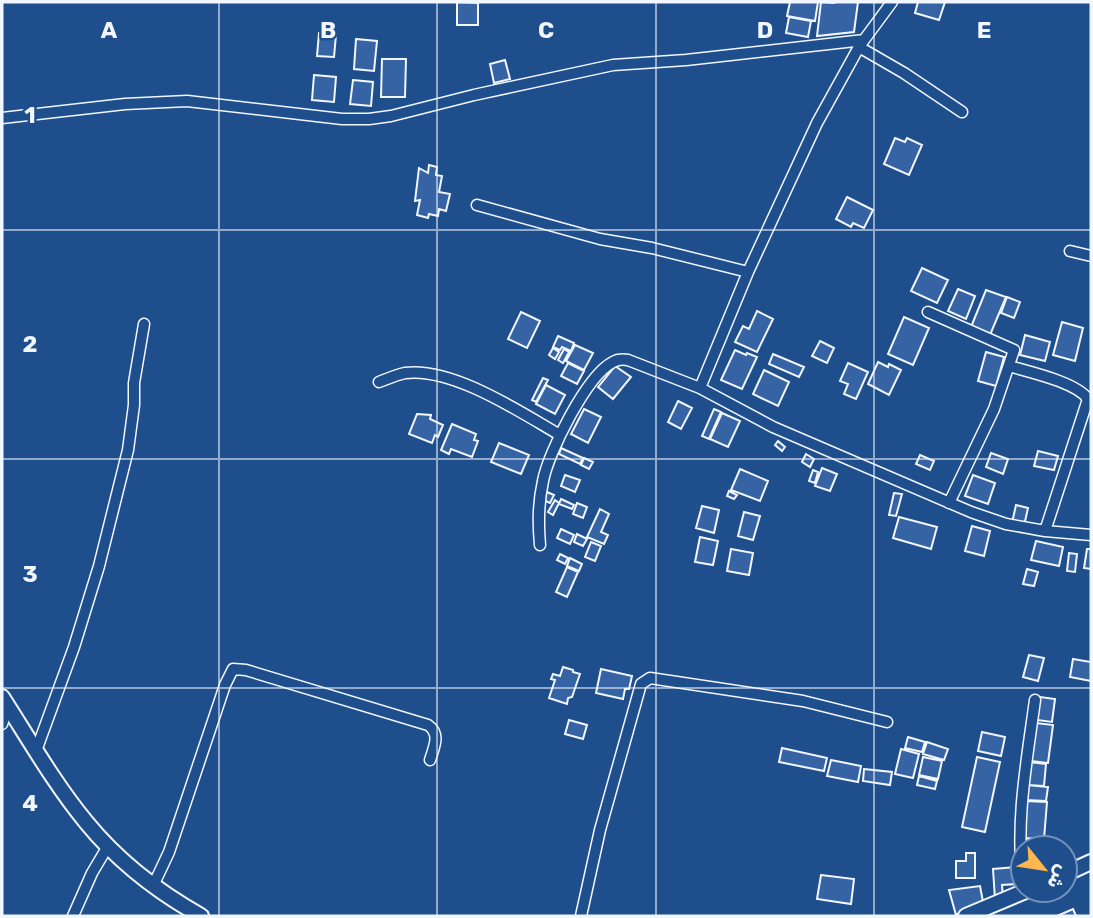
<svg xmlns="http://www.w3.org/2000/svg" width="1093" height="918" viewBox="0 0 1093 918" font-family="Rubik,Vazirmatn,sans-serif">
<rect width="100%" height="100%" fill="#1f4e8c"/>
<path fill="#3563a3" stroke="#f2f6ff" stroke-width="2" d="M457,2l21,1v22h-21z
M790,2h28l-3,19 -28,-5z
M821,2l13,1v-1h24l-4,30 -37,4z
M918,2h27l-6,18 -24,-7z
M789,17l22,4 -3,16 -22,-4z
M319,33l17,2 -2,22 -17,-1z
M356,39l21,2 -3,30 -20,-2z
M382,59h24l-1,38h-24z
M505,60l5,19 -16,4 -4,-19z
M314,75l22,2 -2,25 -22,-2z
M353,80l20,2 -2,24 -21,-2z
M895,138l10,4 2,-4 15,7 -13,30 -25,-11z
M429,165l8,2 -1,8 6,1 -3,16 11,2 -4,17 -7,-2 -1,7 -9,-2 -1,4 -11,-3 3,-15 -5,1 4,-33 9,5z
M847,197l26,13 -9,18 -11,-5 -2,4 -15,-8z
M922,268l26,12 -11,23 -26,-12z
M958,289l17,7 -9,23 -18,-8z
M986,290l20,7 -16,38 -19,-8z
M1007,297l13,5 -6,16 -13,-5z
M757,311l16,8 -16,33 -22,-10 8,-16 6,3z
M521,312l19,9 -13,27 -19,-9z
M904,317l25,11 -16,37 -25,-11z
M1062,322l21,6 -8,33 -22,-6z
M1025,335l25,7 -5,19 -25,-6z
M558,336l16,7 -3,8 -9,-4 -2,3 -7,-3z
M820,341l14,7 -7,15 -15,-7z
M575,345l18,8 -9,17 -18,-9z
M553,348l6,4 -4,7 -6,-4z
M564,349l5,3 -6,11 -5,-3z
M735,350l11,5 1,-2 10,4 -15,32 -21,-9z
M986,352l18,5 -8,29 -18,-5z
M773,354l31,13 -5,10 -30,-13z
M878,362l10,5 1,-3 12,6 -12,25 -21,-11z
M568,363l16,8 -7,13 -16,-8z
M848,363l20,9 -12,27 -12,-5 4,-10 -8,-3z
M615,366l16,11 -18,22 -15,-12z
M764,370l25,12 -11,24 -25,-12z
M543,378l5,2 -12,22 -4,-2z
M546,385l19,10 -10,19 -19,-10z
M678,401l14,7 -11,21 -13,-7z
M584,409l17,8 -13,26 -17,-9z
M714,409l7,3 -12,27 -7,-3z
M722,413l18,8 -12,26 -18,-8z
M417,414l14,1 -1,4 13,6 -5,12 -3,-2 -3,8 -23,-9z
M452,424l24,10 -2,6 4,1 -6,16 -21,-8 -2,5 -8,-4z
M778,441l7,6 -3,4 -7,-6z
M499,443l30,12 -8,19 -30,-12z
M561,448l22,10 -3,6 -21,-10z
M1038,451l20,5 -4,14 -20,-4z
M991,453l17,6 -5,15 -17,-7z
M806,454l8,5 -4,8 -8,-5z
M920,455l14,6 -4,9 -14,-6z
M584,458l9,4 -4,7 -8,-4z
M822,468l15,6 -7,17 -15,-5z
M740,469l28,12 -8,20 -29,-11z
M813,470l5,2 -3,11 -6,-2z
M565,475l15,5 -5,12 -14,-6z
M973,475l22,8 -7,21 -23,-8z
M729,491l8,4 -3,4 -7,-3z
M547,492l7,3 -4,8 -7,-3z
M894,493l8,1 -6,22 -7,-1z
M561,499l13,6 -2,4 -13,-5z
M555,500l4,3 -6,12 -5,-3z
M577,503l10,4 -4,11 -10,-4z
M1016,505l12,3 -4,18 -12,-3z
M702,506l17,4 -5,23 -18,-5z
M600,509l9,5 -8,18 7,3 -4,9 -17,-7z
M744,512l16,4 -7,24 -15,-4z
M899,517l38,10 -6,22 -38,-11z
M972,526l18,5 -6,25 -19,-5z
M561,529l13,6 -4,9 -13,-6z
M577,534l10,5 -4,7 -9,-4z
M700,537l18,4 -5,24 -18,-3z
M1036,541l27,6 -4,19 -28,-6z
M591,542l10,4 -6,15 -10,-4z
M731,549l22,4 -4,22 -22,-4z
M1087,549h4v20l-7,-1z
M1069,553l8,1 -2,18 -8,-1z
M560,554l8,4 -3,6 -8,-4z
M570,558l12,6 -3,7 -12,-5z
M567,567l11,5 -11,25 -11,-5z
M1027,569l11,3 -4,14 -11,-2z
M1029,655l15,3 -6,23 -15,-4z
M1073,659l18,3v19l-21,-4z
M563,667l10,3v2l7,2 -8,23 -4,1 -1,6 -18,-6 6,-18 -4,-1 2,-5 7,2z
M601,669l31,7 -3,13h-4l-2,10 -27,-6z
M1040,697l15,2 -3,23 -15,-2z
M569,720l18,5 -4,14 -18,-5z
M1036,723l17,2 -5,38 -17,-2z
M982,732l23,5 -4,19 -23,-5z
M908,737l17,5 -3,10 -17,-4z
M927,742l21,7 -4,11 -21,-6z
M782,748l45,10 -3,13 -45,-9z
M901,749l18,5 -6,24 -18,-4z
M923,757l19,4 -4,18 -19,-4z
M977,757l23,5 -15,70 -23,-5z
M831,760l30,6 -3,16 -31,-6z
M1029,762l17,2 -2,22 -16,-1z
M864,769l28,3 -2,13 -27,-4z
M919,776l18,5 -2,8 -18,-4z
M1027,785l21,2 -2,14 -20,-1z
M1025,801l22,1 -3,37 -21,-1z
M1025,839l18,1v8h-18z
M966,853h9v25h-19v-17h10z
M1016,867l1,17 -15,1 1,13 -8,1 -2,-30z
M821,875l33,4 -3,25 -34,-5z
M980,886l3,16 -27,13 -7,-25z
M1073,909l3,7h-19z"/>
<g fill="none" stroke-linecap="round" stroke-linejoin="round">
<defs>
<path id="minor" d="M861,44l31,-42
M2,118l123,-14 62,-3 155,18h27l22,-3 83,-21 139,-30 73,-5 178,-20
M477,205l123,34 52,9 96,24
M1070,251l21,5
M928,312l86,38 -20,59 -45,94
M1009,366c20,6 67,16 79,33l-43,132
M379,382c8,-3 17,-7 26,-9 48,-6 115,39 155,62
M700,388l48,-116 69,-149 42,-76 45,26 58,39
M540,545c-2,-23 -2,-41 3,-64 5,-28 44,-106 70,-119 5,-3 9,-3 15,-2l72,28 73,39 198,85 35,12 39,7 46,4
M2,724l6,-17
M36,751l38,-104 25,-81 29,-116 6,-45v-22l10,-59
M1023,883c-8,-61 4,-123 12,-183
M153,886l16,-34 56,-167 8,-16 13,1 182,55c13,9 6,22 2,35
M73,916l19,-43 16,-27
M581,916l19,-86 41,-146 9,-6 153,23 84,21"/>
<path id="secondary" d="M2,697c27,42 52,86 84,125 31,38 72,70 115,94
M1065,874l26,-12
M966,916l62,-26"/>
</defs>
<use href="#minor" stroke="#f2f6ff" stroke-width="13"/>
<use href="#secondary" stroke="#f2f6ff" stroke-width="18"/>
<use href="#minor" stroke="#1f4e8c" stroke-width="10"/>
<use href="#secondary" stroke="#1f4e8c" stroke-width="14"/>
</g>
<path fill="none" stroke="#f2f6ff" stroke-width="2" stroke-opacity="0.55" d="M219,2v914M437,2v914M656,2v914M874,2v914M2,230h1089M2,459h1089M2,688h1089"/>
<g font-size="23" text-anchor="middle" font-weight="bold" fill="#f2f6ff" stroke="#1f4e8c" stroke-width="5" stroke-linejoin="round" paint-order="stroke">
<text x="109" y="38">A</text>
<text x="328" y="38">B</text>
<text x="546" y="38">C</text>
<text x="765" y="38">D</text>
<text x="984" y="38">E</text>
<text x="30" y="123">1</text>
<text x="30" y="352">2</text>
<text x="30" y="582">3</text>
<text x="30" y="811">4</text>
</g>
<rect width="1093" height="918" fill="none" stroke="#f2f6ff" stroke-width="7"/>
<g transform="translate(1044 869) rotate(120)"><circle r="33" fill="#1f4e8c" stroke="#7391ba" stroke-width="2"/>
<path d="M0-5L12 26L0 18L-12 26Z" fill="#ffb74d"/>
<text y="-10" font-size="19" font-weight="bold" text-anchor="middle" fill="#f2f6ff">ش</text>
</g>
</svg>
